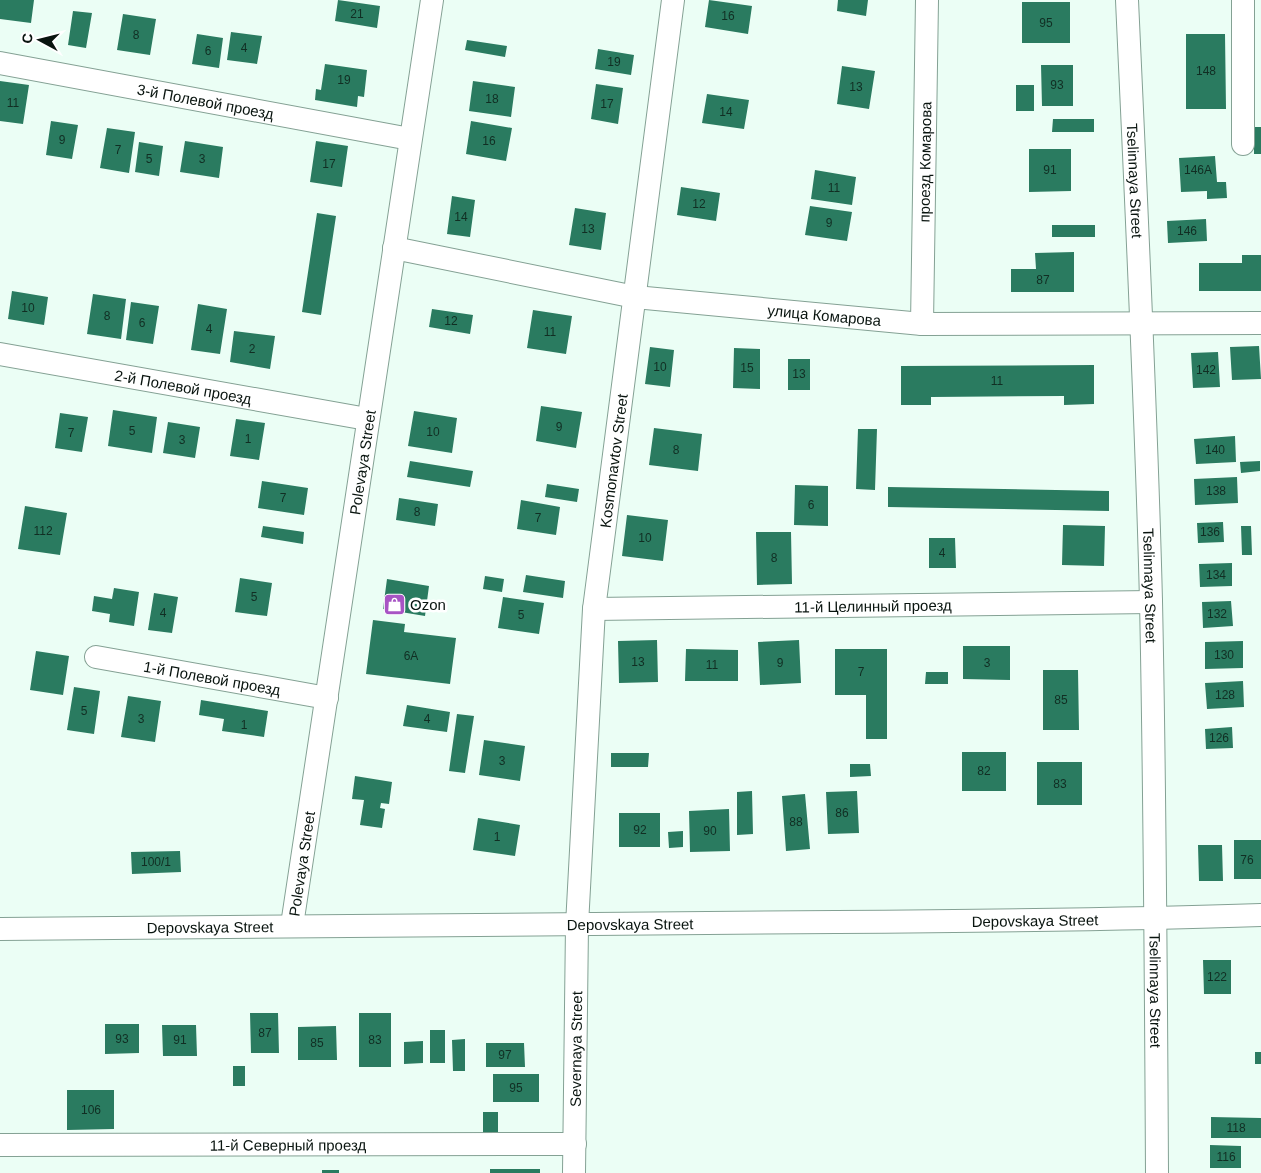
<svg xmlns="http://www.w3.org/2000/svg" width="1261" height="1173" viewBox="0 0 1261 1173" font-family="Arial,sans-serif">
<rect width="100%" height="100%" fill="#ebfef5"/>
<path fill="#2a7b60" d="M0,0h34l-3,23 -31,-4z
M338,0l42,6 -3,22 -42,-7z
M709,0l43,6 -4,28 -43,-7z
M838,0h30l-2,16 -29,-5z
M1022,2h48v41h-48z
M73,11l19,2 -6,35 -18,-3z
M123,14l33,5 -6,36 -33,-5z
M231,32l31,4 -5,28 -30,-4z
M197,34l26,4 -4,30 -27,-4z
M1186,34h39l1,75h-40z
M467,40l40,6 -2,11 -40,-7z
M598,49l36,6 -3,20 -36,-6z
M325,64l42,6 -3,27 -6,-1 -1,11 -42,-7 1,-11 5,1z
M1041,65h32v41h-31z
M842,66l33,5 -6,38 -32,-5z
M0,81l29,4 -6,39 -23,-3z
M473,81l42,6 -4,30 -42,-6z
M596,84l27,4 -5,36 -27,-5z
M1016,85h18v26h-18z
M707,94l42,6 -5,29 -42,-6z
M1053,119h41v13h-42z
M51,121l27,4 -6,34 -26,-4z
M471,121l41,7 -6,33 -40,-7z
M1254,127h7v27h-7z
M107,128l28,4 -6,41 -29,-5z
M185,141l38,6 -4,31 -39,-6z
M316,141l32,5 -6,41 -32,-5z
M139,142l24,4 -4,30 -24,-4z
M1029,149h42v42l-42,1z
M1215,156l2,26h9l1,16 -20,1v-8l-26,1 -2,-34z
M815,170l41,7 -4,28 -41,-6z
M681,187l39,6 -4,28 -39,-6z
M452,196l23,4 -5,37 -23,-3z
M810,206l42,6 -5,29 -42,-6z
M575,208l31,5 -5,37 -32,-5z
M317,213l19,3 -15,99 -19,-3z
M1206,219l1,22 -39,2 -1,-22z
M1052,225h43v12h-43z
M1074,252v40h-63v-23h25l-1,-16z
M1242,255h19v36h-62v-28h43z
M12,291l36,6 -4,28 -36,-6z
M93,294l33,5 -5,40 -34,-5z
M131,302l28,4 -6,38 -27,-4z
M198,304l29,5 -7,45 -29,-4z
M432,309l41,6 -3,19 -41,-7z
M533,310l39,6 -6,38 -39,-6z
M234,331l41,5 -5,33 -40,-7z
M1259,346l2,33 -29,1 -2,-33z
M650,347l24,3 -4,37 -25,-3z
M734,348l26,1v40l-27,-1z
M1218,352l2,35 -27,1 -2,-35z
M788,359h22v31h-22z
M1094,365v39l-30,1v-9l-133,1v8h-30v-39z
M541,406l41,6 -6,36 -40,-7z
M113,410l44,7 -5,36 -44,-7z
M414,411l43,7 -5,35 -44,-7z
M60,413l28,4 -6,35 -27,-4z
M236,419l29,4 -6,37 -29,-4z
M168,422l32,5 -5,31 -32,-5z
M654,428l48,6 -4,37 -49,-6z
M858,429h19l-2,61 -19,-1z
M1235,436l1,26 -40,2 -2,-25z
M410,461l63,10 -3,16 -63,-10z
M1260,461v10l-19,2 -1,-11z
M1237,477l1,26 -43,2 -1,-26z
M262,481l46,7 -4,27 -46,-7z
M547,484l32,5 -2,13 -32,-5z
M795,485l33,1v40l-34,-1z
M888,487l221,4v20l-221,-4z
M399,498l39,6 -3,22 -39,-6z
M521,500l39,7 -4,28 -39,-6z
M25,506l42,7 -7,42 -42,-6z
M627,515l41,5 -5,41 -41,-5z
M1223,522l1,20 -26,1 -1,-20z
M1063,525l42,1 -1,40 -42,-1z
M263,526l41,6 -1,12 -42,-7z
M1241,526h10l1,29h-10z
M756,532h35l1,52 -35,1z
M929,538h26l1,30h-27z
M1232,563v23l-32,1 -1,-23z
M526,575l39,6 -2,17 -40,-6z
M485,576l19,3 -2,13 -19,-3z
M240,578l32,5 -5,33 -32,-4z
M387,579l42,7 -4,30 -42,-7z
M114,588l25,4 -5,34 -25,-4 1,-8 -18,-3 2,-15 18,3z
M154,593l24,4 -6,36 -24,-3z
M503,597l41,6 -5,31 -41,-6z
M1231,601l2,25 -30,2 -1,-26z
M373,620l32,4 -1,8 52,6 -6,46 -84,-10z
M657,640l1,42 -39,1 -1,-42z
M799,640l2,43 -41,2 -2,-43z
M1243,641v27l-38,1v-27z
M963,646h47v34l-47,-1z
M686,649l52,1v31h-53z
M835,649h52v90h-21v-44h-31z
M36,651l33,5 -6,39 -33,-5z
M1043,670h35l1,60h-36z
M926,672h22v12h-23z
M1243,681l1,26 -37,2 -2,-26z
M74,687l26,4 -6,43 -27,-4z
M128,696l33,5 -6,41 -34,-5z
M201,700l67,11 -4,26 -42,-6 2,-12 -25,-4z
M407,705l43,7 -3,20 -44,-6z
M457,714l17,2 -9,57 -16,-2z
M1232,727l1,21 -27,1 -1,-20z
M484,740l41,6 -5,35 -41,-6z
M962,752h44v39h-44z
M611,753h38l-1,14h-37z
M1037,762h45v43h-45z
M850,764h20l1,12 -21,1z
M355,776l37,6 -3,22 -8,-1 -1,5 5,1 -3,19 -22,-3 4,-25 -12,-1z
M752,791l1,43 -16,1v-43z
M857,791l2,42 -31,1 -2,-42z
M805,794l5,55 -24,2 -4,-55z
M729,809l1,42 -40,1 -1,-41z
M619,813h41v34h-41z
M478,818l42,7 -5,31 -42,-6z
M683,831v16l-14,1 -1,-16z
M1234,840h27v39h-27z
M1198,845h24l1,36h-24z
M180,851l1,21 -49,2 -1,-22z
M1203,960h28v34h-27z
M250,1013h28l1,40h-28z
M359,1013h32v54h-32z
M105,1024h34v29l-34,1z
M162,1025h34l1,31h-34z
M336,1026l1,34h-39v-33z
M430,1030h15v33h-15z
M465,1039v32h-12l-1,-31z
M423,1041v22l-19,1v-22z
M486,1043h38l1,24h-39z
M1255,1052h6v12h-6z
M233,1066h12v20h-12z
M493,1074h46v28h-46z
M67,1090h47v39l-47,1z
M483,1112h15v21h-15z
M1211,1117l50,1v20h-50z
M1210,1145l31,1v22h-31z
M490,1169h50v4h-50z
M322,1170h17v3h-17z"/>
<g fill="none" stroke-linecap="round" stroke-linejoin="round">
<defs>
<g id="minor">
<path id="s1" d="M1127,0c9,200 19,401 24,601 4,191 5,381 6,572"/>
<path d="M1243,0v144"/>
<path id="s2" d="M0,63l410,76"/>
<path id="s3" d="M394,248l241,49 287,27 339,-1"/>
<path id="s4" d="M922,324l5,-324"/>
<path id="s5" d="M0,354l367,65"/>
<path id="s6" d="M594,609l557,-7"/>
<path id="s7" d="M96,657l231,41"/>
<path id="s8" d="M292,925l140,-925"/>
<path id="s9" d="M0,929c279,-4 558,-4 836,-7 142,-1 284,-2 425,-7"/>
<path id="s10" d="M0,1145l575,-1"/>
<path id="s11" d="M574,1173l3,-248 17,-316 79,-609"/>
</g>
</defs>
<use href="#minor" stroke="#84a194" stroke-width="24"/>
<use href="#minor" stroke="#fff" stroke-width="22"/>
</g>
<defs>
<symbol id="shop-square" viewBox="-11 -11 22 22"><rect x="-9" y="-9" width="18" height="18" rx="4" fill="#a754c4" stroke="#fff"/><path d="M-5-2.5h2.3a2.7 3.5 0 0 1 5.4 0H5L5.5 6h-11ZM-1.5-2.5h3a1.5 2.3 0 0 0-3 0Z" fill="#fff"/></symbol>
</defs>
<g fill-rule="evenodd">
<use href="#shop-square" x="382" y="592" width="25" height="25"/>
</g>
<g text-anchor="middle" dominant-baseline="central" stroke-width="5" stroke-linejoin="round" paint-order="stroke">
<g font-size="12" fill="#112e23">
<text x="357" y="14">21</text>
<text x="728" y="16">16</text>
<text x="1046" y="23">95</text>
<text x="136" y="35">8</text>
<text x="244" y="48">4</text>
<text x="208" y="51">6</text>
<text x="614" y="62">19</text>
<text x="1206" y="71">148</text>
<text x="344" y="80">19</text>
<text x="1057" y="85">93</text>
<text x="856" y="87">13</text>
<text x="492" y="99">18</text>
<text x="13" y="103">11</text>
<text x="607" y="104">17</text>
<text x="726" y="112">14</text>
<text x="62" y="140">9</text>
<text x="489" y="141">16</text>
<text x="118" y="150">7</text>
<text x="149" y="159">5</text>
<text x="202" y="159">3</text>
<text x="329" y="164">17</text>
<text x="1050" y="170">91</text>
<text x="1198" y="170">146А</text>
<text x="834" y="188">11</text>
<text x="699" y="204">12</text>
<text x="461" y="217">14</text>
<text x="829" y="223">9</text>
<text x="588" y="229">13</text>
<text x="1187" y="231">146</text>
<text x="1043" y="280">87</text>
<text x="28" y="308">10</text>
<text x="107" y="316">8</text>
<text x="451" y="321">12</text>
<text x="142" y="323">6</text>
<text x="209" y="329">4</text>
<text x="550" y="332">11</text>
<text x="252" y="349">2</text>
<text x="660" y="367">10</text>
<text x="747" y="368">15</text>
<text x="1206" y="370">142</text>
<text x="799" y="374">13</text>
<text x="997" y="381">11</text>
<text x="559" y="427">9</text>
<text x="132" y="431">5</text>
<text x="433" y="432">10</text>
<text x="71" y="433">7</text>
<text x="248" y="439">1</text>
<text x="182" y="440">3</text>
<text x="676" y="450">8</text>
<text x="1215" y="450">140</text>
<text x="1216" y="491">138</text>
<text x="283" y="498">7</text>
<text x="811" y="505">6</text>
<text x="417" y="512">8</text>
<text x="538" y="518">7</text>
<text x="43" y="531">112</text>
<text x="1210" y="532">136</text>
<text x="645" y="538">10</text>
<text x="942" y="553">4</text>
<text x="774" y="558">8</text>
<text x="1216" y="575">134</text>
<text x="254" y="597">5</text>
<text x="163" y="613">4</text>
<text x="1217" y="614">132</text>
<text x="521" y="615">5</text>
<text x="1224" y="655">130</text>
<text x="411" y="656">6А</text>
<text x="638" y="662">13</text>
<text x="780" y="663">9</text>
<text x="987" y="663">3</text>
<text x="712" y="665">11</text>
<text x="861" y="672">7</text>
<text x="1225" y="695">128</text>
<text x="1061" y="700">85</text>
<text x="84" y="711">5</text>
<text x="141" y="719">3</text>
<text x="427" y="719">4</text>
<text x="244" y="725">1</text>
<text x="1219" y="738">126</text>
<text x="502" y="761">3</text>
<text x="984" y="771">82</text>
<text x="1060" y="784">83</text>
<text x="842" y="813">86</text>
<text x="796" y="822">88</text>
<text x="640" y="830">92</text>
<text x="710" y="831">90</text>
<text x="497" y="837">1</text>
<text x="1247" y="860">76</text>
<text x="156" y="862">100/1</text>
<text x="1217" y="977">122</text>
<text x="265" y="1033">87</text>
<text x="122" y="1039">93</text>
<text x="180" y="1040">91</text>
<text x="375" y="1040">83</text>
<text x="317" y="1043">85</text>
<text x="505" y="1055">97</text>
<text x="516" y="1088">95</text>
<text x="91" y="1110">106</text>
<text x="1236" y="1128">118</text>
<text x="1226" y="1157">116</text>
</g>
<g font-size="15" fill="#09140f" stroke="#fff">
<text stroke="none"><textPath href="#s2" startOffset="209">3-й Полевой проезд</textPath></text>
<text stroke="none"><textPath href="#s4" startOffset="162">проезд Комарова</textPath></text>
<text stroke="none"><textPath href="#s1" startOffset="181">Tselinnaya Street</textPath></text>
<text stroke="none"><textPath href="#s3" startOffset="436">улица Комарова</textPath></text>
<text stroke="none"><textPath href="#s5" startOffset="186">2-й Полевой проезд</textPath></text>
<text stroke="none"><textPath href="#s11" startOffset="714">Kosmonavtov Street</textPath></text>
<text stroke="none"><textPath href="#s8" startOffset="468">Polevaya Street</textPath></text>
<text stroke="none"><textPath href="#s1" startOffset="586">Tselinnaya Street</textPath></text>
<text stroke="none"><textPath href="#s6" startOffset="279">11-й Целинный проезд</textPath></text>
<text stroke="none"><textPath href="#s7" startOffset="118">1-й Полевой проезд</textPath></text>
<text stroke="none"><textPath href="#s8" startOffset="62">Polevaya Street</textPath></text>
<text stroke="none"><textPath href="#s9" startOffset="1035">Depovskaya Street</textPath></text>
<text stroke="none"><textPath href="#s9" startOffset="630">Depovskaya Street</textPath></text>
<text stroke="none"><textPath href="#s9" startOffset="210">Depovskaya Street</textPath></text>
<text stroke="none"><textPath href="#s1" startOffset="991">Tselinnaya Street</textPath></text>
<text stroke="none"><textPath href="#s11" startOffset="124">Severnaya Street</textPath></text>
<text stroke="none"><textPath href="#s10" startOffset="288">11-й Северный проезд</textPath></text>
</g>
<g font-size="15" fill="#09140f" stroke="#fff" text-anchor="start">
<text x="410" y="604">Ozon</text>
</g>
</g>
<g transform="translate(40 40) rotate(277)" stroke="#ffffff" stroke-width="4" paint-order="stroke">
<path d="M0-4L9 19L0 12L-9 19Z" fill="#09140f"/>
<text y="-8" font-size="14" font-weight="bold" text-anchor="middle" fill="#09140f">С</text>
</g>
</svg>
